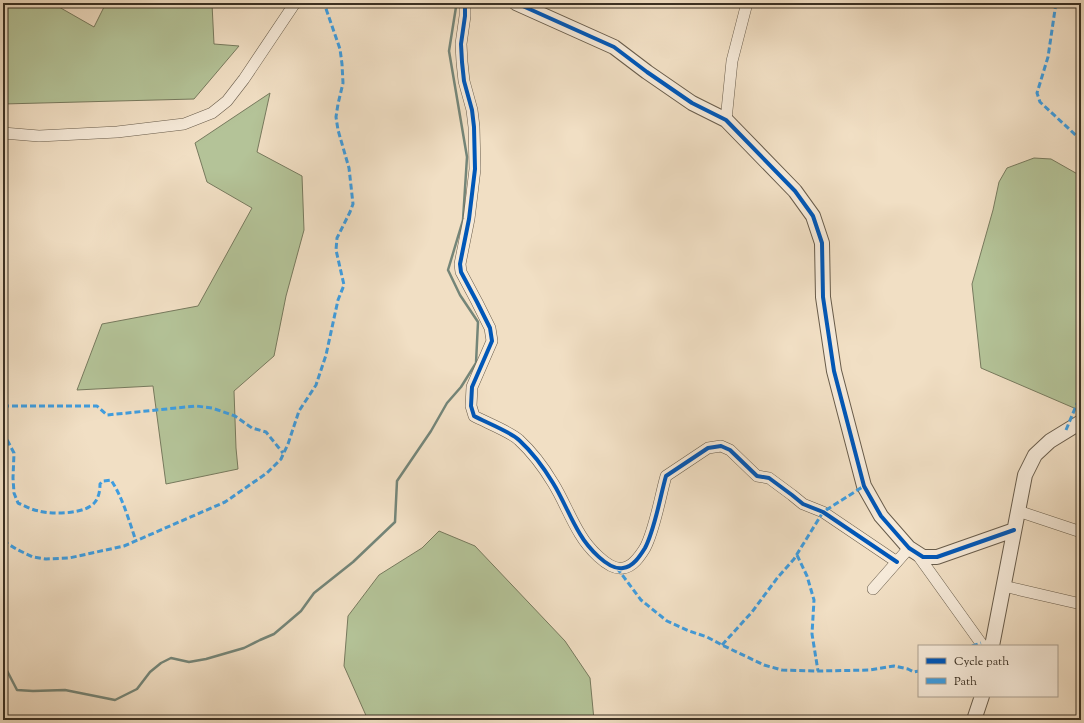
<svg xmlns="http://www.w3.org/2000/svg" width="1084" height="723" viewBox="0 0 1084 723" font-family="'Sorts Mill Goudy',serif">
<rect width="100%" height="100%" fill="#f1dfc4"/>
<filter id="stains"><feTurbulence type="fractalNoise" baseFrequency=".005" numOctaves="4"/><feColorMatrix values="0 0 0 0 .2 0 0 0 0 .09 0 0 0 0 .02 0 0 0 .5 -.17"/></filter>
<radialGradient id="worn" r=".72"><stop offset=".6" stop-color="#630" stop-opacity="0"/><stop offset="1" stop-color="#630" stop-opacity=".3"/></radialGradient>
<path fill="#b4c398" stroke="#777a5e" d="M3,3h49l42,24 12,-24h104l2,1 2,40 25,2 -45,53 -191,5z
M270,93l-13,59 45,24 2,54 -18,66 -12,60 -40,35 2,57 2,21 -72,15 -13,-98 -76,4 25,-66 96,-18 54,-98 -45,-26 -12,-39z
M1034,158l17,1 30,17v235l-100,-43 -9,-84 21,-74 6,-28 8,-14z
M439,531l36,15 90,95 25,37 4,42h-226l-24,-54 4,-50 31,-41 43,-27z"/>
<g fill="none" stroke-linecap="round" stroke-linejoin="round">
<path stroke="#748578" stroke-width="2.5" d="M3,663l14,27 16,1 32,-1 50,10 22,-11 13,-17 11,-9 10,-5 18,4 17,-3 38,-11 16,-8 14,-6 13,-11 14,-12 13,-18 39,-31 42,-40 2,-41 34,-50 16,-28 14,-16 15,-24 2,-41 -18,-27 -12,-25 15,-50 4,-63 -18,-106 7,-44 -1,-4"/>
<defs>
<path id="minor" d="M465,3v13l-4,28 1,18 2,19 8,29 2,17 1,42 -6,50 -9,45 1,8 16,30 13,26 2,13 -20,46 -1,19 3,10c11,6 37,16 45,24 13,12 25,28 34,43 10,16 17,35 27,51 7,12 28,37 43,34 10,-1 17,-12 22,-20 10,-19 15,-51 21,-72l42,-28 13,-2 9,4 27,26 12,2 23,17 11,9 20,8 74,50
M726,120l6,-59 15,-58
M3,133l36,3 78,-4 67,-8 28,-11 15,-12 17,-22 51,-76
M1018,511l63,21
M917,554l66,92
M1003,586l78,18
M873,589l36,-41"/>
<path id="tertiary" d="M516,3l98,44 33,25 45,31 34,17 69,71 18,25 9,27 1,54 11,74 30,115 17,30 28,32 14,9h14l77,-27
M992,646l33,-171 10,-20 15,-14 31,-19
M974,720l8,-24"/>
</defs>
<use href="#minor" stroke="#685c4b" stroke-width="12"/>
<use href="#tertiary" stroke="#685c4b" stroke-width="16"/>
<use href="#minor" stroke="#f6ead9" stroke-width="11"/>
<use href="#tertiary" stroke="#f6ead9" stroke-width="14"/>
<path stroke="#3e9de0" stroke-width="3" stroke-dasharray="6 3" stroke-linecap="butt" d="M1056,3l-8,54 -11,36 3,9 41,38
M3,406h94l10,9 89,-9 16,2 23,8 17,12 14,4 17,21
M1066,430l15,-36
M3,432l11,21 -1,25 1,15 4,10c7,3 14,7 21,8 13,4 48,3 56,-9 4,-5 5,-12 5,-18l3,-3 8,-1c12,18 18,41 25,61
M3,541l15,9 15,7 13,2 23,-1 55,-12 101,-44 42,-29 14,-14 7,-15 11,-33 17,-26 10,-30 12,-55 6,-15 -8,-35 1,-12 13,-26 3,-8 -4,-36 -11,-38 -2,-13 2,-13 5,-21 -1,-19 -2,-15 -16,-46
M797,555l10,21 7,24 -2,34 6,37
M617,568l24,32 26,21 22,10 18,6 15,8 42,20 18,5 36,1 52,-1 24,-4 14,3 6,3 5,-1
M722,645l30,-33 26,-35 16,-18 29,-47 41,-26
M972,646l9,-3"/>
<defs>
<path id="cycleway" d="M465,3v13l-4,28 1,18 2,19 8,29 2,17 1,42 -6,50 -9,45 1,8 16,30 13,26 2,13 -20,46 -1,19 3,10c11,6 37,16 45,24 13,12 25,28 34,43 10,16 17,35 27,51 7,12 28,37 43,34 10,-1 17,-12 22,-20 10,-19 15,-51 21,-72l42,-28 13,-2 9,4 27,26 12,2 23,17 11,9 20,8 74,50
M516,3l98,44 33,25 45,31 34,17 69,71 18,25 9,27 1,54 11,74 30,115 17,30 28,32 14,9h14l77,-27"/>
</defs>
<use href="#cycleway" stroke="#f6ead9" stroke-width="6"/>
<use href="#cycleway" stroke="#0057b8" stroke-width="4"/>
</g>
<rect width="1084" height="723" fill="none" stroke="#f1dfc4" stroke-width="16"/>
<rect x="4" y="4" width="1076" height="715" fill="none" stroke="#3a3023" stroke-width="2"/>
<rect x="8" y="8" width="1068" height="707" fill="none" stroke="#3a3023"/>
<rect x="918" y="645" width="140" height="52" fill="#f6ead9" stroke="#aba090"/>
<rect x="926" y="658" width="20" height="6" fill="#0057b8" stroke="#aba090"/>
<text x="954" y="665" font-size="12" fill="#3a3023">Cycle path</text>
<rect x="926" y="678" width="20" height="6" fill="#3e9de0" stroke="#aba090"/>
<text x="954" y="685" font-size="12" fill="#3a3023">Path</text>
<rect width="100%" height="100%" filter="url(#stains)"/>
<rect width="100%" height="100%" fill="url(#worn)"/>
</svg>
